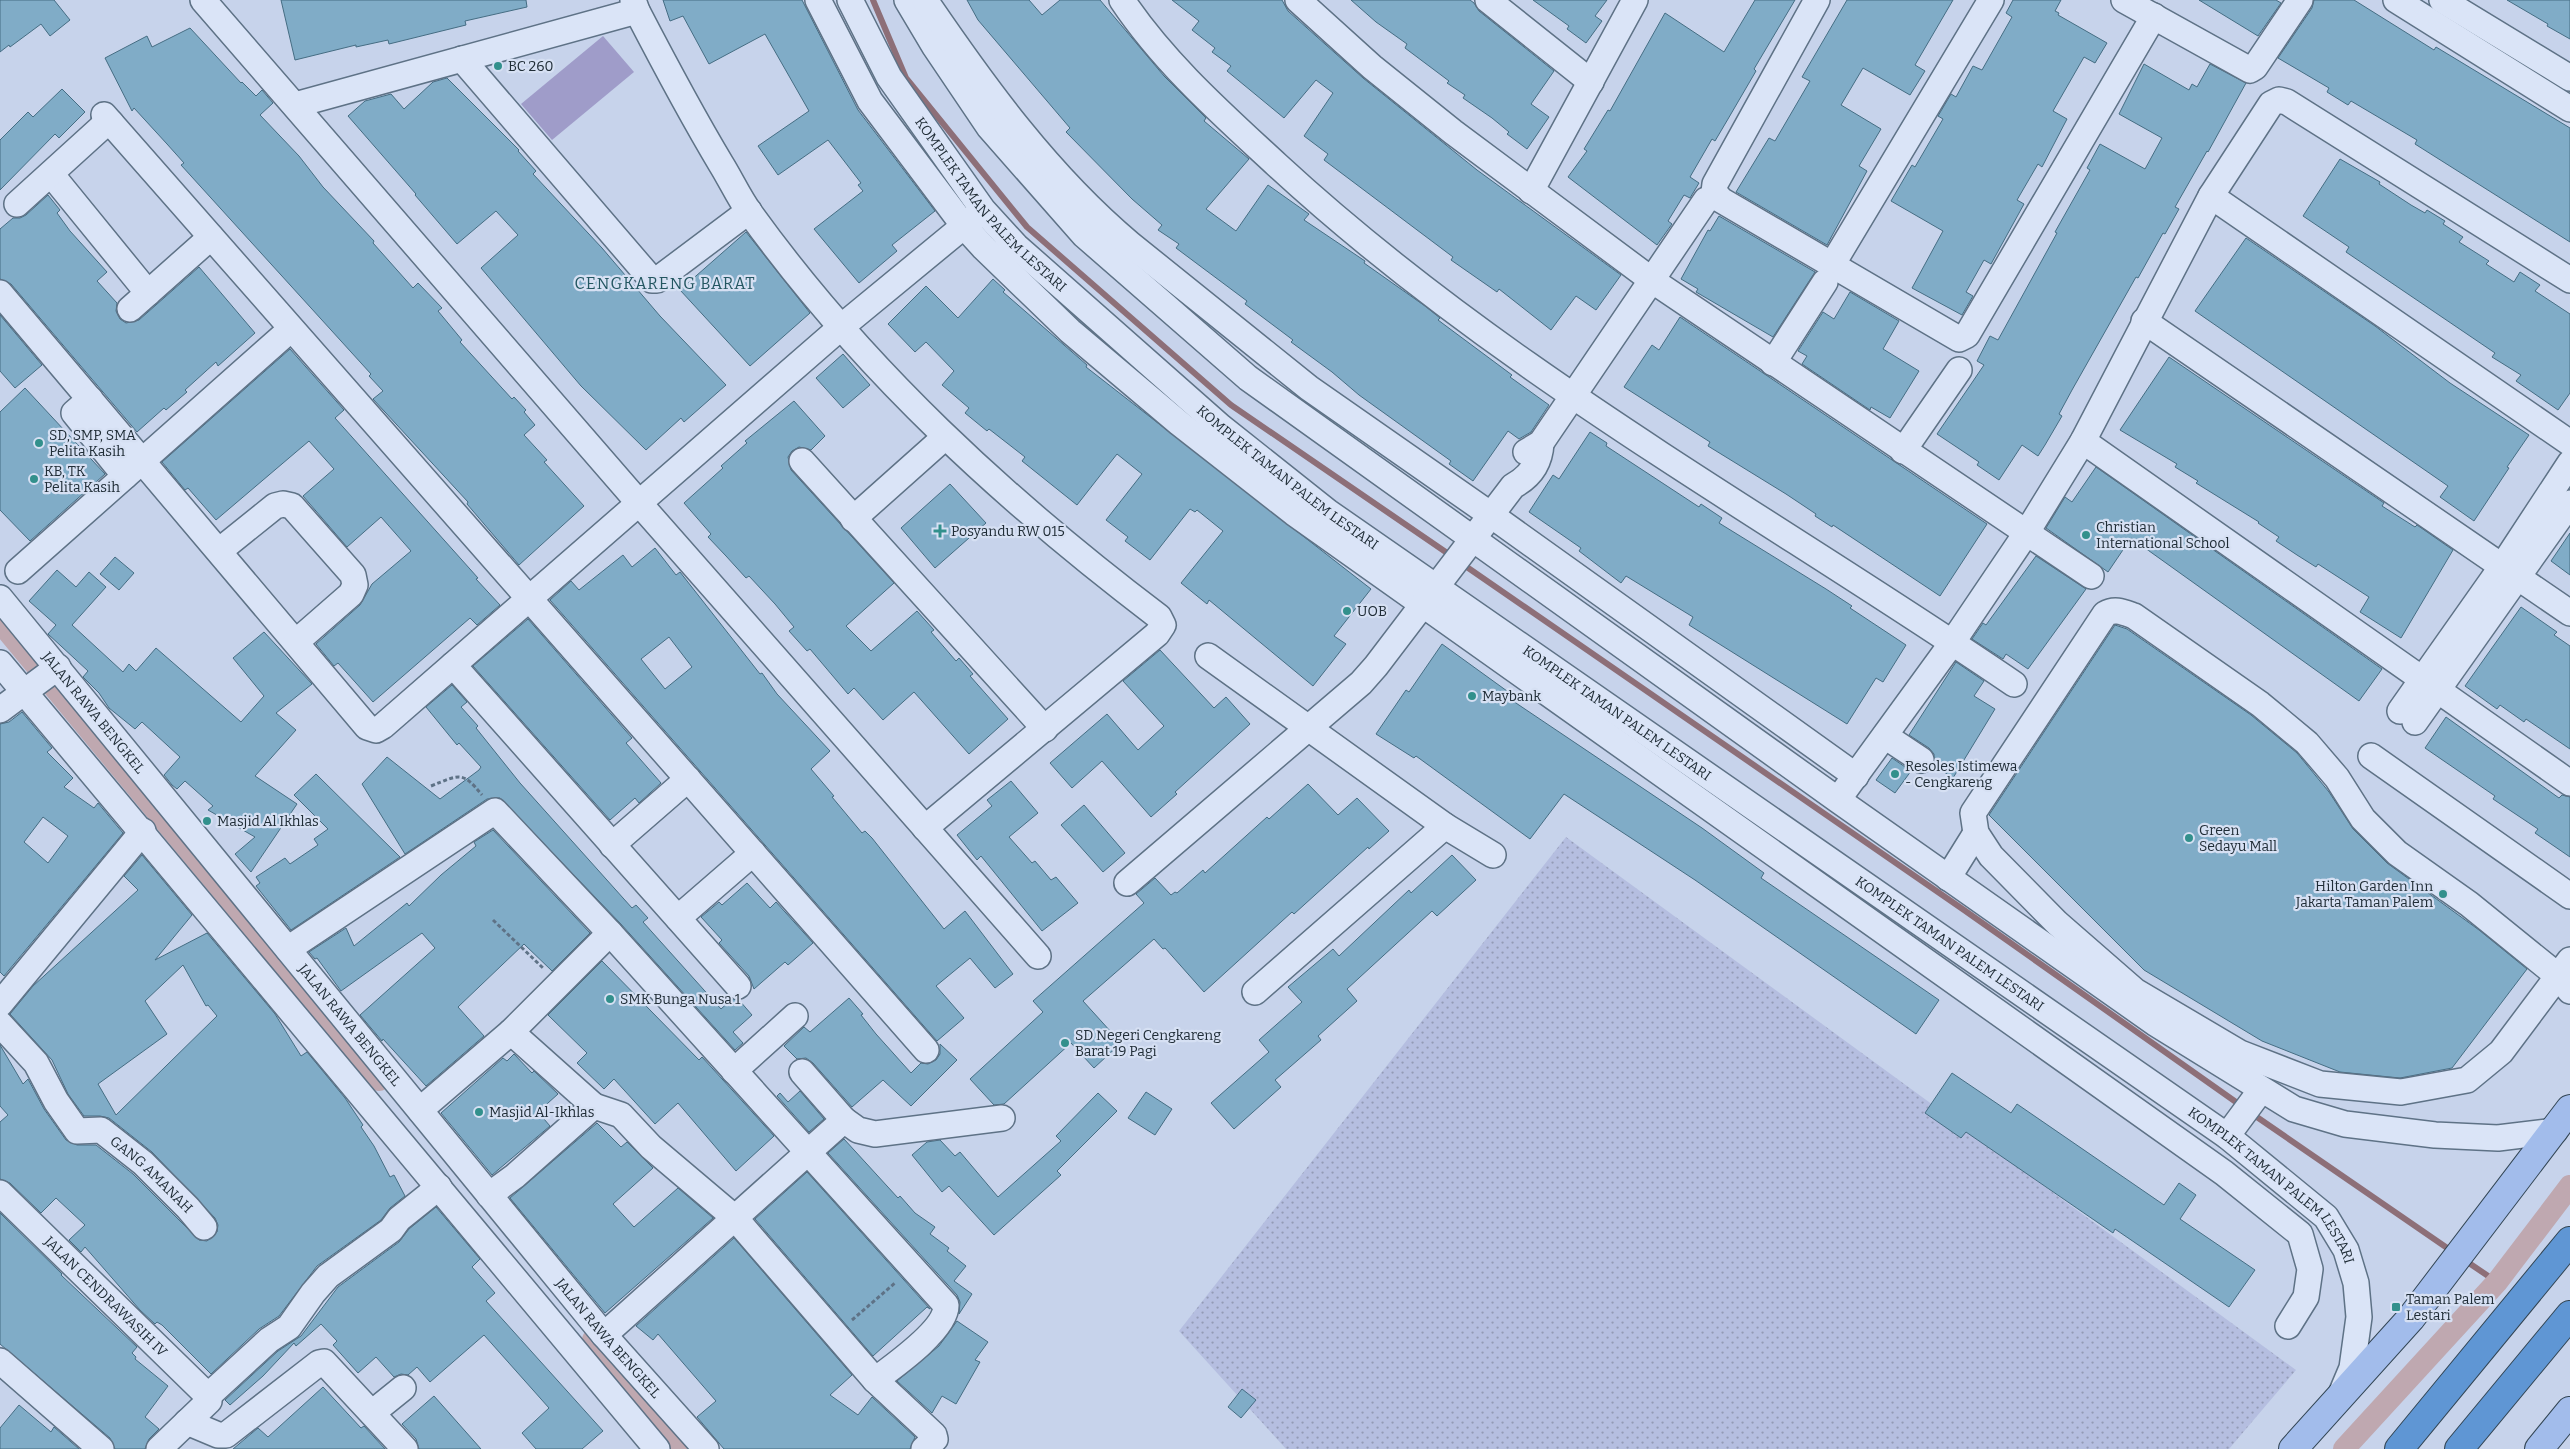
<svg xmlns="http://www.w3.org/2000/svg" width="2570" height="1449" viewBox="0 0 2570 1449" font-family="Bitter,serif">
<defs>
<pattern id="farmland-dots" width="8" height="8" patternUnits="userSpaceOnUse" patternTransform="scale(1.25)"><rect width="8" height="8" fill="#b5bee0"/><path d="M2 2h.1M6 6h.1" fill="none" stroke="#939bb6" stroke-width="1.8" stroke-linecap="round"/></pattern>
</defs>
<rect width="100%" height="100%" fill="#c7d3eb"/>
<path fill="url(#farmland-dots)" d="M1566,837l730,533 -67,79h-943l-107,-118z"/>
<path fill="#9f9cc9" d="M603,36l31,36 -82,68 -31,-36z"/>
<g fill="none" stroke-linecap="round" stroke-linejoin="round">
<path stroke="#8d6f78" stroke-width="6" d="M873,0l33,78 121,149 204,178 222,152
M1461,563l503,347 279,197
M2251,1113l202,139
M2463,1259l34,23"/>
<path stroke="#bfa8b0" stroke-width="22" d="M0,622l379,458
M593,1340l90,109
M2344,1449l153,-167 73,-96"/>
</g>
<path fill="#80acc7" stroke="#456d83" fill-rule="evenodd" d="M0,0h54l16,20 -20,16 -9,-12 -31,23 -1,-2 -9,7z
M281,0h245l1,7 -62,14 1,4 -77,19 -1,-4 -32,7v-2l-61,15z
M663,0h139l56,110 77,101 -43,34 5,6 -38,32 -45,-54 49,-38 -5,-6 3,-2 -33,-43 -50,35 -20,-29 51,-35 -44,-77 -56,30 -26,-48 -13,5z
M967,0h62l13,15 18,-15h40l64,76 42,42 -2,3 45,38 -43,50 30,22 32,-46 41,29 -5,6 61,41 -1,2 61,43 15,12 -2,2 74,55 -2,2 39,28 -18,27 -12,7 -11,-8 -35,50 -24,-17 2,-3 -92,-66 -27,-23 -41,-30 2,-2 -48,-36 2,-3 -71,-53 3,-4 -21,-14 4,-5 -30,-26 -66,-67 4,-4 -92,-108z
M1172,0h110l6,11 75,67 114,92 144,105 -25,35 -20,-14 -25,34 -52,-41 -2,3 -46,-32 2,-3 -129,-97 4,-6 -24,-18 29,-43 -17,-13 -32,38 -57,-47 4,-5 -19,-14 3,-4 -23,-18 7,-9z
M1351,0h119l4,3 5,8 75,60 -23,33 18,13 -22,32 -20,-15 2,-2 -17,-14 -29,-20 2,-3 -18,-12 2,-2 -44,-33 2,-4 -31,-22z
M1533,0h74l-12,16 7,5 -16,22 -19,-14 2,-3z
M1755,0h40l-41,69 2,2 -28,48 -13,22 -3,-2 -22,38 9,6 -9,15 -6,-3 -16,26 4,3 -15,21 -89,-68 19,-26 -3,-2 24,-39 2,1 55,-98 59,39z
M1847,0h106l-38,65 10,6 -15,24 -47,-27 -22,37 40,24 -22,37 8,5 -40,74 -91,-53 33,-54 6,3 35,-60 -8,-4z
M2013,0h48l-6,11 4,2 -1,2 49,28 -12,20 -11,-6 -31,54 14,8 -25,48 -4,-3 -21,36 7,4 -33,60 -7,-4 -18,32 7,4 -11,19 -50,-27 31,-57 -52,-30 21,-36 3,2 28,-48 -5,-3 13,-22 5,3 17,-31 9,4 30,-53 -6,-4z
M2199,0h77l5,3 -23,33z
M2314,0h40l80,50 2,-3 134,81v114l-155,-98 2,-4 -66,-39 -3,4 -21,-13 2,-4 -51,-30 34,-50z
M2507,0h63v39l-23,-13 1,-2z
M190,28l51,55 1,-1 14,14 6,-6 11,13 -13,12 39,41 24,31 51,54 -1,2 40,45 5,-5 24,25 -4,3 24,29 -2,2 52,57 2,-2 12,13 -2,2 11,13 -11,10 23,25 -3,2 40,44 -65,59 -52,-61 1,-2 -95,-103 10,-8 -14,-15 2,-2 -190,-209 3,-2 -17,-19 -33,-36 -2,3 -27,-53 42,-22 5,11z
M2144,64l45,26 3,-6 5,3 13,-23 36,19 -38,69 -1,-1 -32,56 4,2 -14,25 -2,-1 -25,45 -2,-1 -64,113 -13,24 3,2 -17,29 -7,11 -16,-11 -23,35 -22,-15 2,-3 -42,-28 47,-69 -7,-4 13,-25 8,4 59,-107 -2,-1 35,-62 -3,-2 13,-24 45,25 17,-31 -43,-24z
M447,78l72,72 -1,1 18,20 -3,3 69,74 58,68 66,69 -42,37 -3,-4 -35,32 -65,-64 -100,-118 37,-33 -22,-24 -39,33 -42,-49 1,-1 -68,-78 17,-15 26,-7 13,15 29,-27z
M62,89l23,23 -26,26 -4,-4 -55,56v-50l28,-28 5,5z
M2340,159l40,23 -1,2 32,21 14,8 2,-3 18,11 -2,3 20,13 -4,5 30,19 -3,3 28,18 6,-10 20,13 -5,6 35,23v79l-12,17 -42,-29 5,-6 -29,-18 3,-4 -149,-101 3,-5 -46,-31z
M48,195l12,15 -3,3 13,18 37,41 -10,9 20,22 -1,8 4,8 6,4 13,-3 60,-53 56,66 -37,33 -2,-4 -31,28 2,2 -21,18 -2,-2 -27,24 -126,-148 -11,-5v-50l13,-11h7l6,-3z
M1719,216l96,56 -42,65 -77,-45 2,-3 -17,-10 27,-49 2,1z
M746,232l64,81 -60,53 -70,-76z
M2246,238l129,88 75,57 79,52 -22,32 2,1 -35,53 -34,-24 8,-11 -253,-175z
M993,279l12,11 -2,2 84,73 -1,2 285,222 -37,47 12,8 -33,42 -104,-86 -2,4 -26,-21 42,-52 -26,-21 -2,2 -5,-3 -40,51 -25,-19 3,-4 -22,-17 36,-46 -25,-20 -40,51 -55,-44 3,-4 -36,-28 -2,2 -22,-18 4,-5 -27,-23 12,-14 -28,-29 -11,10 -27,-28 38,-38 32,32z
M1850,292l49,29 -16,28 36,22 -29,47 -19,-11 -1,3 -68,-46 5,-8 -9,-5 25,-39 11,7z
M0,315l42,50 -27,23 -15,-17z
M1680,317l307,207 -47,72 -107,-71 -1,2 -17,-11 1,-2 -30,-20 -78,-48 2,-4 -86,-55 28,-42 7,5z
M290,349l54,61 -9,8 143,160 -2,1 24,26 -23,20 -7,-7 -97,84 -35,-39 -4,3 -18,-22 44,-39 12,-21 39,-33 -30,-34 -34,30 -44,-51 31,-27 -25,-28 -93,79 -28,-32 -3,2 -23,-28z
M843,354l27,31 -27,23 -27,-30z
M2169,357l215,146 -2,3 33,21 2,-2 36,25 -52,88 -41,-26 9,-15 -51,-33 -2,3 -19,-12 -21,-14 3,-4 -21,-14 1,-1 -63,-39 2,-2 -23,-14 2,-3 -57,-34z
M25,388l80,86 -75,67 -30,-31v-98z
M794,401l31,35 -14,14 -12,-3 -7,4 -4,6 3,13 103,113 -48,43 25,25 46,-40 17,19 -3,2 25,29 3,-3 14,16 -3,2 38,43 -39,35 -55,-62 -31,28 -29,-32 -6,6 -38,-45 -3,2 -18,-20 5,-4 -19,-23 -26,-28 -3,2 -20,-22 -18,-19 3,-3 -27,-31 39,-35 -2,-2 26,-23 -2,-2z
M1590,432l17,11 -1,3 93,61 2,-3 21,14 -3,5 107,66 26,17 -2,2 56,37 -23,37 -7,-4 -29,46 -158,-99 4,-8 -67,-41 -5,7 -42,-32 2,-3 -52,-36 24,-37 6,4z
M2096,467l286,202 -23,32 -228,-163 -23,34 -62,-44 19,-31 7,5z
M950,484l36,39 -51,45 -34,-40z
M2570,533v42l-19,-14z
M655,548l21,27 4,-3 80,102 2,-1 15,21 53,57 -19,18 23,27 -2,1 30,36 3,-2 7,7 72,91 21,-18 48,63 -18,14 -25,-30 -34,28 28,32 -27,23 -387,-441 21,-19 8,9 44,-35 9,12zM669,637l23,30 -27,22 -24,-30z
M2036,556l50,33 -58,80 -22,-15 -3,5 -31,-20 11,-16 3,2z
M115,557l19,16 -15,17 -19,-16z
M57,570l19,17 13,-15 17,15 -34,38 51,47 6,-8 7,7 20,-23 85,74 23,-26 -31,-38 31,-26 48,52 -36,29 20,17 -41,46 42,28 -46,68 -16,-18 20,-17 -47,-27 5,-4 -28,-25 -8,8 -5,-4 -8,-10 16,-18 -38,-35 -7,7 -26,-21 -10,-15 -16,-16 5,-6 -40,-37 8,-9 -27,-24z
M2521,607l36,25 -3,3 16,11v103l-44,-30 -2,3 -24,-17 -3,4 -32,-23z
M528,619l104,119 -6,5 35,40 -22,20 -4,-5 -25,22 -137,-154z
M2115,625l12,4 124,86 46,38 32,39 24,37 34,34 92,67 48,39 -75,99 -52,10 -60,-6 -78,-31 -118,-71 -155,-155z
M1442,644l65,47 -3,4 198,133 62,45 -3,5 178,122 -23,34 -221,-154 -131,-86 -34,45 -114,-83 -2,2 -38,-24 30,-44 3,2z
M1160,650l54,58 12,-11 24,27 -75,68 2,2 -26,23 -49,-56 -30,27 -22,-25 57,-49 31,36 26,-24 -41,-45z
M1956,662l28,19 -10,15 21,13 -42,69 -19,-13v-11l-5,-6 -20,-13z
M452,685l15,17 -6,5 17,19 -2,2 44,55 112,125 4,-3 12,13 -5,4 78,87 11,-10 7,1 13,15 -19,17 10,11 -8,7 -115,-127 -120,-125 -13,1 -82,55 -43,-70 25,-27 53,42 39,-29 2,-3 -22,-24 -2,2 -31,-38z
M22,712l30,36 -5,4 26,26 -9,9 30,21 4,-5 25,30 -119,143 -4,-4v-248l9,-2zM43,817l25,19 -20,27 -24,-21z
M2446,717l113,81 3,-3 8,2v60l-35,-24 3,-4 -45,-30 2,-3 -70,-48z
M1892,758l19,13 -16,22 -19,-13z
M316,774l84,83 -109,73 -35,-44 4,-3 -4,-6 29,-19 5,6 28,-19 -4,-6 14,-10 -34,-34z
M1011,781l27,32 -29,24 23,26 3,-2 16,19 5,-3 22,26 -36,28 -61,-75 -4,4 -20,-25 35,-29 -5,-6z
M1308,784l30,31 19,-17 32,33 -20,18 -1,-2 -74,67 -2,-2 -88,80 -39,-44 -2,1 -9,-10 -71,62 38,42 -27,25 -23,-25 -67,61 -10,1 -24,-26 73,-67 -10,-11 111,-98 -8,-9 19,-16 16,17 4,-3 2,1 26,-23 2,3 62,-56 2,2z
M1084,805l41,48 -22,19 -42,-47z
M493,830l97,103 -38,38 -28,-27 -66,63 26,29 -58,50 -43,-47 -1,2 -22,-26 75,-67 -13,-15 -81,58 -24,-33 -2,1 -6,-7 37,-24 8,18 53,-43 2,3 32,-31 35,-29 -2,-4z
M142,855l50,60 -37,45 52,-27 68,81 26,42 6,-4 38,46 18,27 -2,2 13,19 16,31 4,-2 11,21 -15,12 -9,12 -64,46 -38,50 -20,13 -48,45 -49,-49 -5,-3 -2,2 -15,-14 -55,-63 -4,5 -12,-12 16,-15 -29,-27 -15,15 -31,-30 -10,-4v-57l8,-7 -8,-9v-61l23,39 5,-5 16,30 22,31 11,5h19l37,29 66,66 8,1 10,-9 1,-7 -3,-7 -63,-66 -43,-34 -9,-2h-16l-16,-22 -16,-34 -42,-46 23,-28 105,-96 -14,-14zM183,965l23,41 2,-1 9,11 -101,99 -18,-31 69,-50 -22,-33z
M1452,855l24,25 -39,36 -5,-5 -85,78 10,12 -39,35 3,4 -46,40 6,7 -47,42 -23,-26 58,-51 -10,-12 43,-38 -14,-15 45,-38 6,7 70,-66 2,3z
M747,883l23,25 6,-6 37,41 -25,22 -3,-3 -31,27 -5,-13 -30,-33 3,-3 -21,-23 18,-15 3,3z
M602,961l97,99 3,-3 72,79 -38,35 -58,-68 -23,21 -41,-45 -10,10 -27,-26 10,-10 -39,-38z
M849,998l14,16 -2,1 15,19 35,39 10,-10 7,1 8,-4 4,-6v-10l17,16 -46,46 -28,-26 -31,27 -39,-44 -7,-5 -9,1 -13,-13 20,-19 6,5z
M514,1054l18,19 2,-2 24,23 -20,18 12,14 -58,49 -51,-62 62,-55 4,3z
M1952,1073l59,40 6,-9 147,101 15,-22 17,12 -16,24 75,51 -26,37 -114,-78 -2,4 -147,-101 -5,6 -36,-25z
M800,1091l24,28 -15,13 -32,-36 3,-3 8,9z
M1146,1092l26,17 -17,26 -27,-17z
M1098,1093l19,18 -60,60 4,4 -67,60 -45,-49 -7,6 -30,-37 15,-13 13,-2 15,16 5,-4 38,45 63,-56 -5,-5z
M597,1123l24,24 6,-5 26,26 -40,36 21,23 44,-39 35,30 -108,95 -95,-115z
M844,1139l54,59 2,-2 15,17 20,14 -5,7 19,14 -2,3 19,15 -12,15 18,13 -13,20 1,-12 -3,-7 -129,-142z
M807,1172l123,137 -3,-2 -54,49 -118,-137z
M436,1207l44,52 -8,8 23,26 -9,8 117,130 -21,18h-46l-14,-16 27,-25 -65,-73 -54,47 -13,-15 -9,8 -7,-1 -7,3 -18,-20 -18,16 -25,-28 4,-4 -16,-17 -25,22 -2,-3 -31,33 -33,29 -5,-5 53,-49 23,-15 37,-49 61,-45 10,-13z
M0,1213l62,61 -1,1 76,72 -5,6 4,4 -1,2 33,27 -23,31 14,12 -10,10 -4,10h-30l-5,-11 -110,-94z
M734,1238l118,137 -22,20 28,20 14,-18 43,40 -5,12h-186l-27,-32 19,-16 -58,-67 -5,6 -17,-14z
M957,1321l31,21 -13,18 5,2 -24,42 -14,-8 -10,17 -35,-32 42,-35z
M323,1387l38,41 3,-2 21,23h-152l25,-21 10,9z
M1242,1389l14,11 -15,18 -13,-11z
M434,1396l47,53h-62l-3,-10 -14,-15z
M19,1405l32,27 3,-5 25,22h-79v-21z"/>
<g fill="none" stroke-linecap="round" stroke-linejoin="round">
<defs>
<g id="minor">
<path d="M203,0l436,503 399,453"/>
<path d="M633,0l4,11c27,52 54,103 84,153 10,16 18,34 29,49 113,157 256,288 409,404l4,8 -6,9 -232,194"/>
<path d="M818,0l52,101 94,125 20,22 86,83 109,92 115,90 930,660 76,61 10,35 -4,28 -18,29"/>
<path id="s1" d="M850,0l39,77 94,133 33,36 205,181 107,85 899,624 99,81 20,33 10,33 3,34 -7,51 -11,26"/>
<path d="M907,0l28,47 54,80 95,108 164,143 590,422 317,223 139,86 51,15 90,11 63,3 57,-7"/>
<path d="M925,0c60,88 123,175 205,244l179,144 182,127 365,261"/>
<path d="M1122,0c42,63 100,114 155,165 222,205 489,350 737,519"/>
<path d="M1298,0l74,67 81,65 200,149 438,295"/>
<path d="M1488,0l103,82"/>
<path d="M1817,0l-102,184 -1,8 7,8 238,139 8,-4 187,-319"/>
<path d="M2124,0l126,70 5,-3 45,-67"/>
<path d="M2396,0l174,109"/>
<path d="M2442,0l128,78"/>
<path d="M462,59l190,221h5l92,-69"/>
<path d="M295,105l342,-94"/>
<path d="M104,115l822,935"/>
<path d="M51,174l97,119"/>
<path d="M1531,191l104,-191"/>
<path d="M2211,196l359,247"/>
<path d="M17,204l87,-79 7,-2"/>
<path d="M1832,265l159,-265"/>
<path d="M0,293l367,434 9,3 7,-4 457,-398 136,-112"/>
<path d="M130,309l81,-72"/>
<path d="M2144,321l426,292"/>
<path d="M1773,363l52,-81"/>
<path d="M90,399l-16,14 51,63"/>
<path d="M2083,441l487,342"/>
<path d="M1903,451l56,-81"/>
<path d="M1526,452l15,-9 165,-243"/>
<path d="M802,461l243,268"/>
<path d="M853,519l92,-82"/>
<path d="M219,551l56,-45 8,-2 9,2 61,69 2,10 -4,9 -55,48"/>
<path d="M18,571l273,-242"/>
<path id="s2" d="M0,598l604,737 102,114"/>
<path d="M1208,656l237,170 48,29"/>
<path d="M0,663l657,786"/>
<path d="M453,665l285,321"/>
<path d="M0,710l58,-43"/>
<path d="M2400,711l103,-146 67,-102"/>
<path d="M2415,722l155,-219"/>
<path d="M1885,736l36,24"/>
<path d="M2371,756l199,140"/>
<path d="M1845,790l107,-147 75,-111 56,-91 128,-245 60,-92 8,-4 8,2 283,178"/>
<path d="M612,845l76,-66"/>
<path d="M1948,878l28,-45"/>
<path d="M1127,883l234,-200 15,-17 137,-180c17,-9 27,-23 28,-43"/>
<path d="M678,918l75,-65"/>
<path d="M288,949l207,-138 115,122 336,372c1,24 -52,61 -71,75l-140,-162 -84,-71 -30,-32 -27,-9"/>
<path d="M2570,960l-69,92 -34,28 -66,12 -81,-8 -80,-31 -105,-62 -78,-68 -66,-67 -15,-23 -3,-20 132,-199c10,-6 18,-2 29,2l126,88 47,39 30,35 26,41 34,34 72,51 89,72 12,15"/>
<path d="M1255,992l190,-166"/>
<path d="M0,1004l143,-173"/>
<path id="s3" d="M0,1024l36,39 20,38 21,30 24,-1 42,33 45,45 16,19"/>
<path d="M734,1071l61,-55"/>
<path d="M420,1110l91,-78"/>
<path d="M844,1120l14,10 17,4 127,-16"/>
<path d="M2227,1136l34,-46"/>
<path id="s4" d="M0,1193l208,203 1,5 -50,48"/>
<path d="M489,1195l26,-19 79,-70 -83,-74 99,-99"/>
<path d="M604,1335l240,-215 -42,-48"/>
<path d="M0,1361l101,88"/>
<path d="M875,1380l59,55 1,4 -11,10"/>
<path d="M208,1396l61,-56 20,-13 24,-34 15,-17 63,-46 8,-11 40,-32"/>
<path d="M372,1413l31,-25"/>
<path d="M187,1422l31,13h8l93,-72 5,-1 81,87"/>
</g>
<path id="major" d="M2293,1449l118,-131 159,-209
M2539,1449l31,-38"/>
<path id="highway" d="M2399,1449l171,-208
M2459,1449l111,-134"/>
</defs>
<use href="#minor" stroke="#5e7286" stroke-width="28"/>
<use href="#major" stroke="#324554" stroke-width="30"/>
<use href="#highway" stroke="#324554" stroke-width="30"/>
<path stroke="#5e7286" stroke-width="3" stroke-dasharray="4 2.5" stroke-linecap="butt" d="M431,786c28,-11 31,-16 51,9
M493,920l50,48
M852,1320l43,-37"/>
<use href="#minor" stroke="#dae4f7" stroke-width="25"/>
<use href="#major" stroke="#a2bceb" stroke-width="28"/>
<use href="#highway" stroke="#5f96d4" stroke-width="28"/>
</g>
<g fill="#32908c" stroke="#d6e0f3" stroke-width="2">
<circle cx="498" cy="66" r="5"/>
<circle cx="39" cy="443" r="5"/>
<circle cx="34" cy="479" r="5"/>
<path d="M937.5 523.5h5v5h5v5h-5v5h-5v-5h-5v-5h5z"/>
<circle cx="2086" cy="535" r="5"/>
<circle cx="1347" cy="611" r="5"/>
<circle cx="1472" cy="696" r="5"/>
<circle cx="1895" cy="774" r="5"/>
<circle cx="207" cy="821" r="5"/>
<circle cx="2189" cy="838" r="5"/>
<circle cx="2443" cy="894" r="5"/>
<circle cx="610" cy="999" r="5"/>
<circle cx="1065" cy="1043" r="5"/>
<circle cx="479" cy="1112" r="5"/>
<rect x="2391" y="1302" width="10" height="10" rx="2.5"/>
</g>
<g text-anchor="middle" dominant-baseline="central" stroke-width="4.5" stroke-linejoin="round" paint-order="stroke">
<g font-size="14" fill="#202d37" stroke="#d6e0f3" text-anchor="start">
<text x="508" y="66">BC 260</text>
<text x="49" y="435">SD, SMP, SMA<tspan x="49" dy="16">Pelita Kasih</tspan></text>
<text x="44" y="471">KB, TK<tspan x="44" dy="16">Pelita Kasih</tspan></text>
<text x="2096" y="527">Christian<tspan x="2096" dy="16">International School</tspan></text>
<text x="951" y="531">Posyandu RW 015</text>
<text x="1357" y="611">UOB</text>
<text x="1482" y="696">Maybank</text>
<text x="1905" y="766">Resoles Istimewa<tspan x="1905" dy="16">- Cengkareng</tspan></text>
<text x="217" y="821">Masjid Al Ikhlas</text>
<text x="2199" y="830">Green<tspan x="2199" dy="16">Sedayu Mall</tspan></text>
<text x="2433" y="886" text-anchor="end">Hilton Garden Inn<tspan x="2433" dy="16">Jakarta Taman Palem</tspan></text>
<text x="620" y="999">SMK Bunga Nusa 1</text>
<text x="1075" y="1035">SD Negeri Cengkareng<tspan x="1075" dy="16">Barat 19 Pagi</tspan></text>
<text x="489" y="1112">Masjid Al-Ikhlas</text>
<text x="2406" y="1299">Taman Palem<tspan x="2406" dy="16">Lestari</tspan></text>
</g>
<g font-size="14" fill="#202d37" stroke="#d6e0f3">
<text stroke="none"><textPath href="#s1" startOffset="250">KOMPLEK TAMAN PALEM LESTARI</textPath></text>
<text stroke="none"><textPath href="#s1" startOffset="655">KOMPLEK TAMAN PALEM LESTARI</textPath></text>
<text stroke="none"><textPath href="#s2" startOffset="148">JALAN RAWA BENGKEL</textPath></text>
<text stroke="none"><textPath href="#s1" startOffset="1060">KOMPLEK TAMAN PALEM LESTARI</textPath></text>
<text stroke="none"><textPath href="#s1" startOffset="1465">KOMPLEK TAMAN PALEM LESTARI</textPath></text>
<text stroke="none"><textPath href="#s2" startOffset="552">JALAN RAWA BENGKEL</textPath></text>
<text stroke="none"><textPath href="#s3" startOffset="224">GANG AMANAH</textPath></text>
<text stroke="none"><textPath href="#s1" startOffset="1870">KOMPLEK TAMAN PALEM LESTARI</textPath></text>
<text stroke="none"><textPath href="#s4" startOffset="148">JALAN CENDRAWASIH IV</textPath></text>
<text stroke="none"><textPath href="#s2" startOffset="958">JALAN RAWA BENGKEL</textPath></text>
</g>
<g font-size="16" letter-spacing="1" fill="#235661" stroke="#d6e0f3">
<text x="665" y="283">CENGKARENG BARAT</text>
</g>
</g>
</svg>
